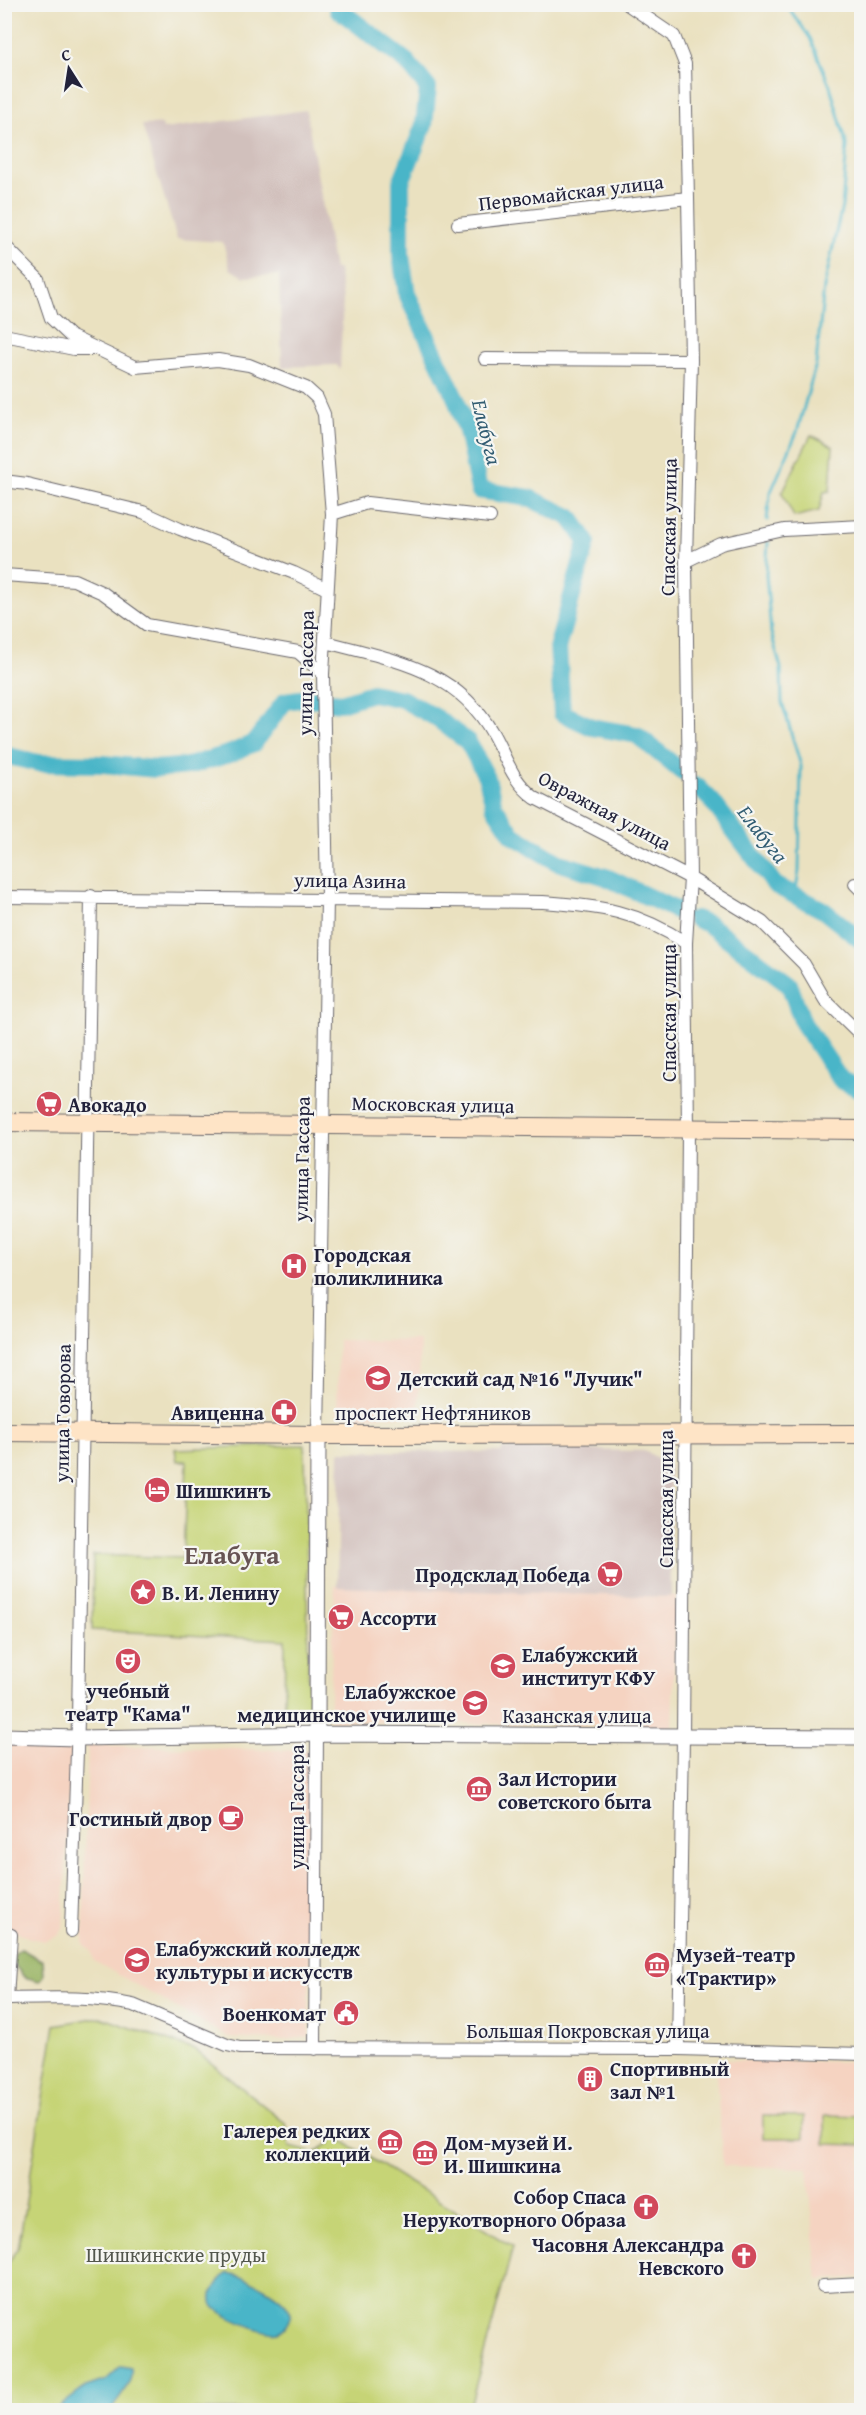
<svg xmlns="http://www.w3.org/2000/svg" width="866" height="2415" viewBox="0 0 866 2415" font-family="'Gentium Book Plus',serif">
<rect width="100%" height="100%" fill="#f6f6f2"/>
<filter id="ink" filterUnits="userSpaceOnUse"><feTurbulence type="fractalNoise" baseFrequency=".0167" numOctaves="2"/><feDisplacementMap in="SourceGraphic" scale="12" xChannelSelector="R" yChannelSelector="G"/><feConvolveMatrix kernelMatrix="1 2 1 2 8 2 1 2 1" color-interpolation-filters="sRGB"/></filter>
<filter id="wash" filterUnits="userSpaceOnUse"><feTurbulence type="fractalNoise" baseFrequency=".008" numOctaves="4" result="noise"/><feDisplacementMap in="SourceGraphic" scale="24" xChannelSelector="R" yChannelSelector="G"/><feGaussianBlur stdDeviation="1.35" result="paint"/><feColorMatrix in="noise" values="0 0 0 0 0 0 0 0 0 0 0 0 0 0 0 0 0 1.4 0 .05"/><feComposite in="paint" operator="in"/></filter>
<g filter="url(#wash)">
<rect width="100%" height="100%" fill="#eae1c0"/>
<path fill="#f5d3c1" d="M338,1340l82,1 -2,75h-81z
M335,1586l341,11 -4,130 -343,-6z
M4,1744l63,1 4,2 -8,181 -5,8 -14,5 -14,-3 -25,-12z
M88,1745l223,6 -2,286 -28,3 -51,-2 -136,-77 -3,-11 -8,-6z
M715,2060l146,2v215l-43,3 -10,-112 -85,-2z"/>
<path fill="#d1c0bc" d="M306,110l28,159h4l5,30 -3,71 -3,-5 -55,2 -3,-92 -35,2 -14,-8 -7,-27 -46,-3 -35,-114 20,-1 1,5z
M502,1449l144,2 24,15 1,131 -334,-10 3,-136 161,1z"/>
<path fill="#c6d476" stroke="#747b58" stroke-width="1.5" d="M811,435l22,11 -3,45 -6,1 -5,19 -25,6 -12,-24z
M305,1445l4,266h-25l1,-71 -193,-10 1,-75 90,3 4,-97h-10l-2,-12z
M100,2017l95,33 90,73 5,24 24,6 16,-10 5,-7 178,111 -44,163h-464v-142l13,-19 37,-224z
M825,2115l36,1v29l-36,-1z
M763,2116h41v22h-41z"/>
<path fill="#9cb667" stroke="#5f6c51" stroke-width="1.5" d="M21,1949l22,12 1,15 -5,5 -15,-4 -11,-14 2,-10z"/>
<path fill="#4ab5c8" stroke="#366c82" stroke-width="1.5" d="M229,2273c17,4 58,23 62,41 -2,7 -6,16 -13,18 -12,3 -60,-17 -65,-27 -5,-11 6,-28 16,-32z
M121,2366l10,2c3,15 -12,30 -20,42h-56l31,-23 20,-7z"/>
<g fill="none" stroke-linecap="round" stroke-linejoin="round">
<path stroke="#4ab5c8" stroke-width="3" d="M767,520l3,-26 27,-62 19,-68 8,-77 18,-81 5,-61 -17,-59 -20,-48 -24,-34
M768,542l-2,32 5,59 10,35 1,34 19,64 -2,105 -4,25"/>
<path stroke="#4ab5c8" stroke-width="18" d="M337,4l1,5 69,53 21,26 -4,37 -23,57v74l6,38 49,105 11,32 12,59 50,8 41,19 17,25 -29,103 4,68 30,14 45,8 44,36
M332,702l9,1 31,-10 30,6 33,18 33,25 19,36 7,28 19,29 44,27 49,15 74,35
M4,755l34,8 65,1 53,5 32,-3 41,-12 25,-11 31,-42 22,-3 8,1
M697,786l14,14 64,85 48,25 39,31
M696,919l12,5 81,60 14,39 38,57 21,10"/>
</g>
</g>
<g filter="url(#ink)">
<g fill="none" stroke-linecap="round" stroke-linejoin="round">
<defs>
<path id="minor" d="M627,4l47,32 11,28 3,134 3,162 -5,201 4,317 -4,65 2,187 -5,607 -5,312
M458,224l230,-26
M4,245l34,34 13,39 19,18 65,31 83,-7 31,5 57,23 11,10 7,16 8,100 -9,160 4,225 -9,536
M4,335l70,14h19
M485,359l206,1
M4,481l23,3 116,28 37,17 114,44 33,16
M332,514l35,-11 123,14
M686,561l35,-17 63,-14 78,-4
M4,575l70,5 29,13 44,32 151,27 25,22
M326,642c66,18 130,26 167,92 14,25 18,46 42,64l155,80 72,44 42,42 21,36 37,36
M855,884l7,7
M4,897l539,5c57,4 94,9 143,41
M71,1931l7,-211 13,-824
M4,1932l7,3 -4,64c42,-1 85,-3 126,6l94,40 13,3 438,1 184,5
M315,2049l2,-315
M823,2286l39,-2"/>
<path id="tertiary" d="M317,1734l1,-299
M4,1736l73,2 240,-4 545,3"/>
<path id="secondary" d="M4,1122l858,8
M4,1432l314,3 544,-1"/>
</defs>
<use href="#minor" stroke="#68656a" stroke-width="14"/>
<use href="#tertiary" stroke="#68656a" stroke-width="17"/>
<use href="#secondary" stroke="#68656a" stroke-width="20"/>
<use href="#minor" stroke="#fff" stroke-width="12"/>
<use href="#tertiary" stroke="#fff" stroke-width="15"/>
<use href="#secondary" stroke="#fee4c6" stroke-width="18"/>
</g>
</g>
<defs>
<symbol id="supermarket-disc" viewBox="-11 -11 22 22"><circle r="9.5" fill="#d1495b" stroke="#f6f6f2"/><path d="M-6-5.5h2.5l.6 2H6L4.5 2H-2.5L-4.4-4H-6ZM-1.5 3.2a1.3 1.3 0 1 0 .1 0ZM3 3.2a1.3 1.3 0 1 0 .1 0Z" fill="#fff"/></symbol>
<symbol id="hospital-disc" viewBox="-11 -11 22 22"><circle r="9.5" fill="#d1495b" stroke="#f6f6f2"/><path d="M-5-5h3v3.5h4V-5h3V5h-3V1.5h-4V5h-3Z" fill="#fff"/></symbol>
<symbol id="school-disc" viewBox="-11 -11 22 22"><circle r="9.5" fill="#d1495b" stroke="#f6f6f2"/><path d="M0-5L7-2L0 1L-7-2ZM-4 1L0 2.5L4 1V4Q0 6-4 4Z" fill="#fff"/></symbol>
<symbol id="pharmacy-disc" viewBox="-11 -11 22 22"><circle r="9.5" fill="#d1495b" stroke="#f6f6f2"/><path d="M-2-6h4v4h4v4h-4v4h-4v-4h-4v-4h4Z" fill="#fff"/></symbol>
<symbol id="hotel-disc" viewBox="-11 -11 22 22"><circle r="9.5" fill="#d1495b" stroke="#f6f6f2"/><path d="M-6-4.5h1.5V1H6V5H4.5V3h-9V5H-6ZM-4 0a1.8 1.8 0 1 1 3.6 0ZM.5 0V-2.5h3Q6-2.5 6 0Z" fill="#fff"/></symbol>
<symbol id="sight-disc" viewBox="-11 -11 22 22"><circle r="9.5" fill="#d1495b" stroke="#f6f6f2"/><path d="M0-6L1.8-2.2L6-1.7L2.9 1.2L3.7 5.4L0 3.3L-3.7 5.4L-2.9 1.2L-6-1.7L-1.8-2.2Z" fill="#fff"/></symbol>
<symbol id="theatre-disc" viewBox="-11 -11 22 22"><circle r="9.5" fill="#d1495b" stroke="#f6f6f2"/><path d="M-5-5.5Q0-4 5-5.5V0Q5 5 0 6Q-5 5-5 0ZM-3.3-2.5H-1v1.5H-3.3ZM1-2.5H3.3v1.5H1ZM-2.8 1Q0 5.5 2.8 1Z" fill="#fff"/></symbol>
<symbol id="university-disc" viewBox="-11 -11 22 22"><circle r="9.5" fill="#d1495b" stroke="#f6f6f2"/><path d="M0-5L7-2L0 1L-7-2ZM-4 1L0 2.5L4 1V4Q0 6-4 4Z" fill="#fff"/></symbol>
<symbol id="museum-disc" viewBox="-11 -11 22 22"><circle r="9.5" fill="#d1495b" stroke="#f6f6f2"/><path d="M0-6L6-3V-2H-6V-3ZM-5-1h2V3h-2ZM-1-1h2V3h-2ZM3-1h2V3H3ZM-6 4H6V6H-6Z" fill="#fff"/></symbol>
<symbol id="cafe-disc" viewBox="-11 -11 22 22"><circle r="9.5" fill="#d1495b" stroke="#f6f6f2"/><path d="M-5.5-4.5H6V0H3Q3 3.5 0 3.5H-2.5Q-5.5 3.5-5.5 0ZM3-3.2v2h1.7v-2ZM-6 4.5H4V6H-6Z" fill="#fff"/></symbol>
<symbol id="civic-disc" viewBox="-11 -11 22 22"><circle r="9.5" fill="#d1495b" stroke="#f6f6f2"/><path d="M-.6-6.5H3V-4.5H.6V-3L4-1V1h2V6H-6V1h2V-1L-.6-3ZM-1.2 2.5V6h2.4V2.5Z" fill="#fff"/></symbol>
<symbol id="building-disc" viewBox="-11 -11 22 22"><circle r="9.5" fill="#d1495b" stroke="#f6f6f2"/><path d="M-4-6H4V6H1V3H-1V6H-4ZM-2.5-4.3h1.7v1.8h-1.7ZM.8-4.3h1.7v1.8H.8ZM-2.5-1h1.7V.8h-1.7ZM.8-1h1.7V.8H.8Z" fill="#fff"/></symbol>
<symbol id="church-disc" viewBox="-11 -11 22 22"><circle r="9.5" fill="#d1495b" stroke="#f6f6f2"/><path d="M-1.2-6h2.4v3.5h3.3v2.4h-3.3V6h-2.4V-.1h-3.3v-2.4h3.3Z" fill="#fff"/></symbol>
</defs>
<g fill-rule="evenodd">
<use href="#supermarket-disc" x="34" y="1089" width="30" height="30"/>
<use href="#hospital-disc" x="279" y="1251" width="30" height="30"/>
<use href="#school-disc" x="363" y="1363" width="30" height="30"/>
<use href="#pharmacy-disc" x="269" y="1397" width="30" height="30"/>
<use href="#hotel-disc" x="142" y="1475" width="30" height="30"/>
<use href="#supermarket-disc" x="595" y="1559" width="30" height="30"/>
<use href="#sight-disc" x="128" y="1577" width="30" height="30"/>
<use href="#supermarket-disc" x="326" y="1602" width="30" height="30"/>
<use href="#theatre-disc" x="113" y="1646" width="30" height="30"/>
<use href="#university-disc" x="488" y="1651" width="30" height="30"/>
<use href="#university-disc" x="460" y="1688" width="30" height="30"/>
<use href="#museum-disc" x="464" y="1774" width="30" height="30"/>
<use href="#cafe-disc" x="216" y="1803" width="30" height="30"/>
<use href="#university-disc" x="122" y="1945" width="30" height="30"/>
<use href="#museum-disc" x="642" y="1950" width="30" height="30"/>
<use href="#civic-disc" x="331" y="1998" width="30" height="30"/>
<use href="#building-disc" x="575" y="2064" width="30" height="30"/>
<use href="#museum-disc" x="375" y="2127" width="30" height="30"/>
<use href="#museum-disc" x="410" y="2138" width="30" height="30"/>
<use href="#church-disc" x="631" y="2192" width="30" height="30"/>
<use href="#church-disc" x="729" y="2241" width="30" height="30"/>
</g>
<g text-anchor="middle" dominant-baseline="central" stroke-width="4.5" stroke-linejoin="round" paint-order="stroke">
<g font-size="20" fill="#22223b" stroke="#f6f6f2">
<text transform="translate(571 192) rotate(-7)">Первомайская улица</text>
<text transform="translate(668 527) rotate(-89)">Спасская улица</text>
<text transform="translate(305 673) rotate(-89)">улица Гассара</text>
<text transform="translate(605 810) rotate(28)">Овражная улица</text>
<text transform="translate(350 880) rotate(1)">улица Азина</text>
<text transform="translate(668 1013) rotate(-90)">Спасская улица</text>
<text transform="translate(433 1104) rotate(1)">Московская улица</text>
<text transform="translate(301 1159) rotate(-89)">улица Гассара</text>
<text x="433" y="1412">проспект Нефтяников</text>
<text transform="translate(62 1413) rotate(-89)">улица Говорова</text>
<text transform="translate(665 1499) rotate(-90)">Спасская улица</text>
<text x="577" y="1715">Казанская улица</text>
<text transform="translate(296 1807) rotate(-90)">улица Гассара</text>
<text x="588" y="2030">Большая Покровская улица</text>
</g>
<g font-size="20" font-weight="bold" fill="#22223b" stroke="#f6f6f2" text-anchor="start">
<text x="68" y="1104">Авокадо</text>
<text x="314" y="1254">Городская<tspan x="314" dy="23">поликлиника</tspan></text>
<text x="398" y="1378">Детский сад №16 "Лучик"</text>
<text x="264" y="1412" text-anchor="end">Авиценна</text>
<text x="176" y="1490">Шишкинъ</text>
<text x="590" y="1574" text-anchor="end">Продсклад Победа</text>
<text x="162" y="1592">В. И. Ленину</text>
<text x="360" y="1617">Ассорти</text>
<text x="522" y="1654">Елабужский<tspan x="522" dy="23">институт КФУ</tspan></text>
<text x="128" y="1690" text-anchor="middle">учебный<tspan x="128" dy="23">театр "Кама"</tspan></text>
<text x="456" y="1691" text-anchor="end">Елабужское<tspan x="456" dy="23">медицинское училище</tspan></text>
<text x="498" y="1778">Зал Истории<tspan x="498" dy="23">советского быта</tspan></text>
<text x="212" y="1818" text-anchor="end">Гостиный двор</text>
<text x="156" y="1948">Елабужский колледж<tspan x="156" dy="23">культуры и искусств</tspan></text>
<text x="676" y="1954">Музей-театр<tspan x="676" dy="23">«Трактир»</tspan></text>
<text x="326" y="2013" text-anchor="end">Военкомат</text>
<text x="610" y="2068">Спортивный<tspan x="610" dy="23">зал №1</tspan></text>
<text x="370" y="2130" text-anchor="end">Галерея редких<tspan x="370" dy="23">коллекций</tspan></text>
<text x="444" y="2142">Дом-музей И.<tspan x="444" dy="23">И. Шишкина</tspan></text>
<text x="626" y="2196" text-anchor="end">Собор Спаса<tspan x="626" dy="23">Нерукотворного Образа</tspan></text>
<text x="724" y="2244" text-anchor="end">Часовня Александра<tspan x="724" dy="23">Невского</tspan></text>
</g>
<g font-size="20" fill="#53574d" stroke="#f6f6f2">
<text x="176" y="2254">Шишкинские пруды</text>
</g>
<g font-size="21" font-style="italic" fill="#325d73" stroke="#f6f6f2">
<text transform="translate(487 432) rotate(76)">Елабуга</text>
<text transform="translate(763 834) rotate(52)">Елабуга</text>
</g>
<g font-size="26" font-weight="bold" fill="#675454" stroke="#f6f6f2">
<text x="232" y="1554">Елабуга</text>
</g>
</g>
<rect width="866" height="2415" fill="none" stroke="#f6f6f2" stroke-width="24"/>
<g transform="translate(69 69) rotate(348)" stroke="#f6f6f2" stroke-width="4.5" paint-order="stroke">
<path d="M0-4.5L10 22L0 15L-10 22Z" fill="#22223b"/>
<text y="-9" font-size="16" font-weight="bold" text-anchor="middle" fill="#22223b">С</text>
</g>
</svg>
